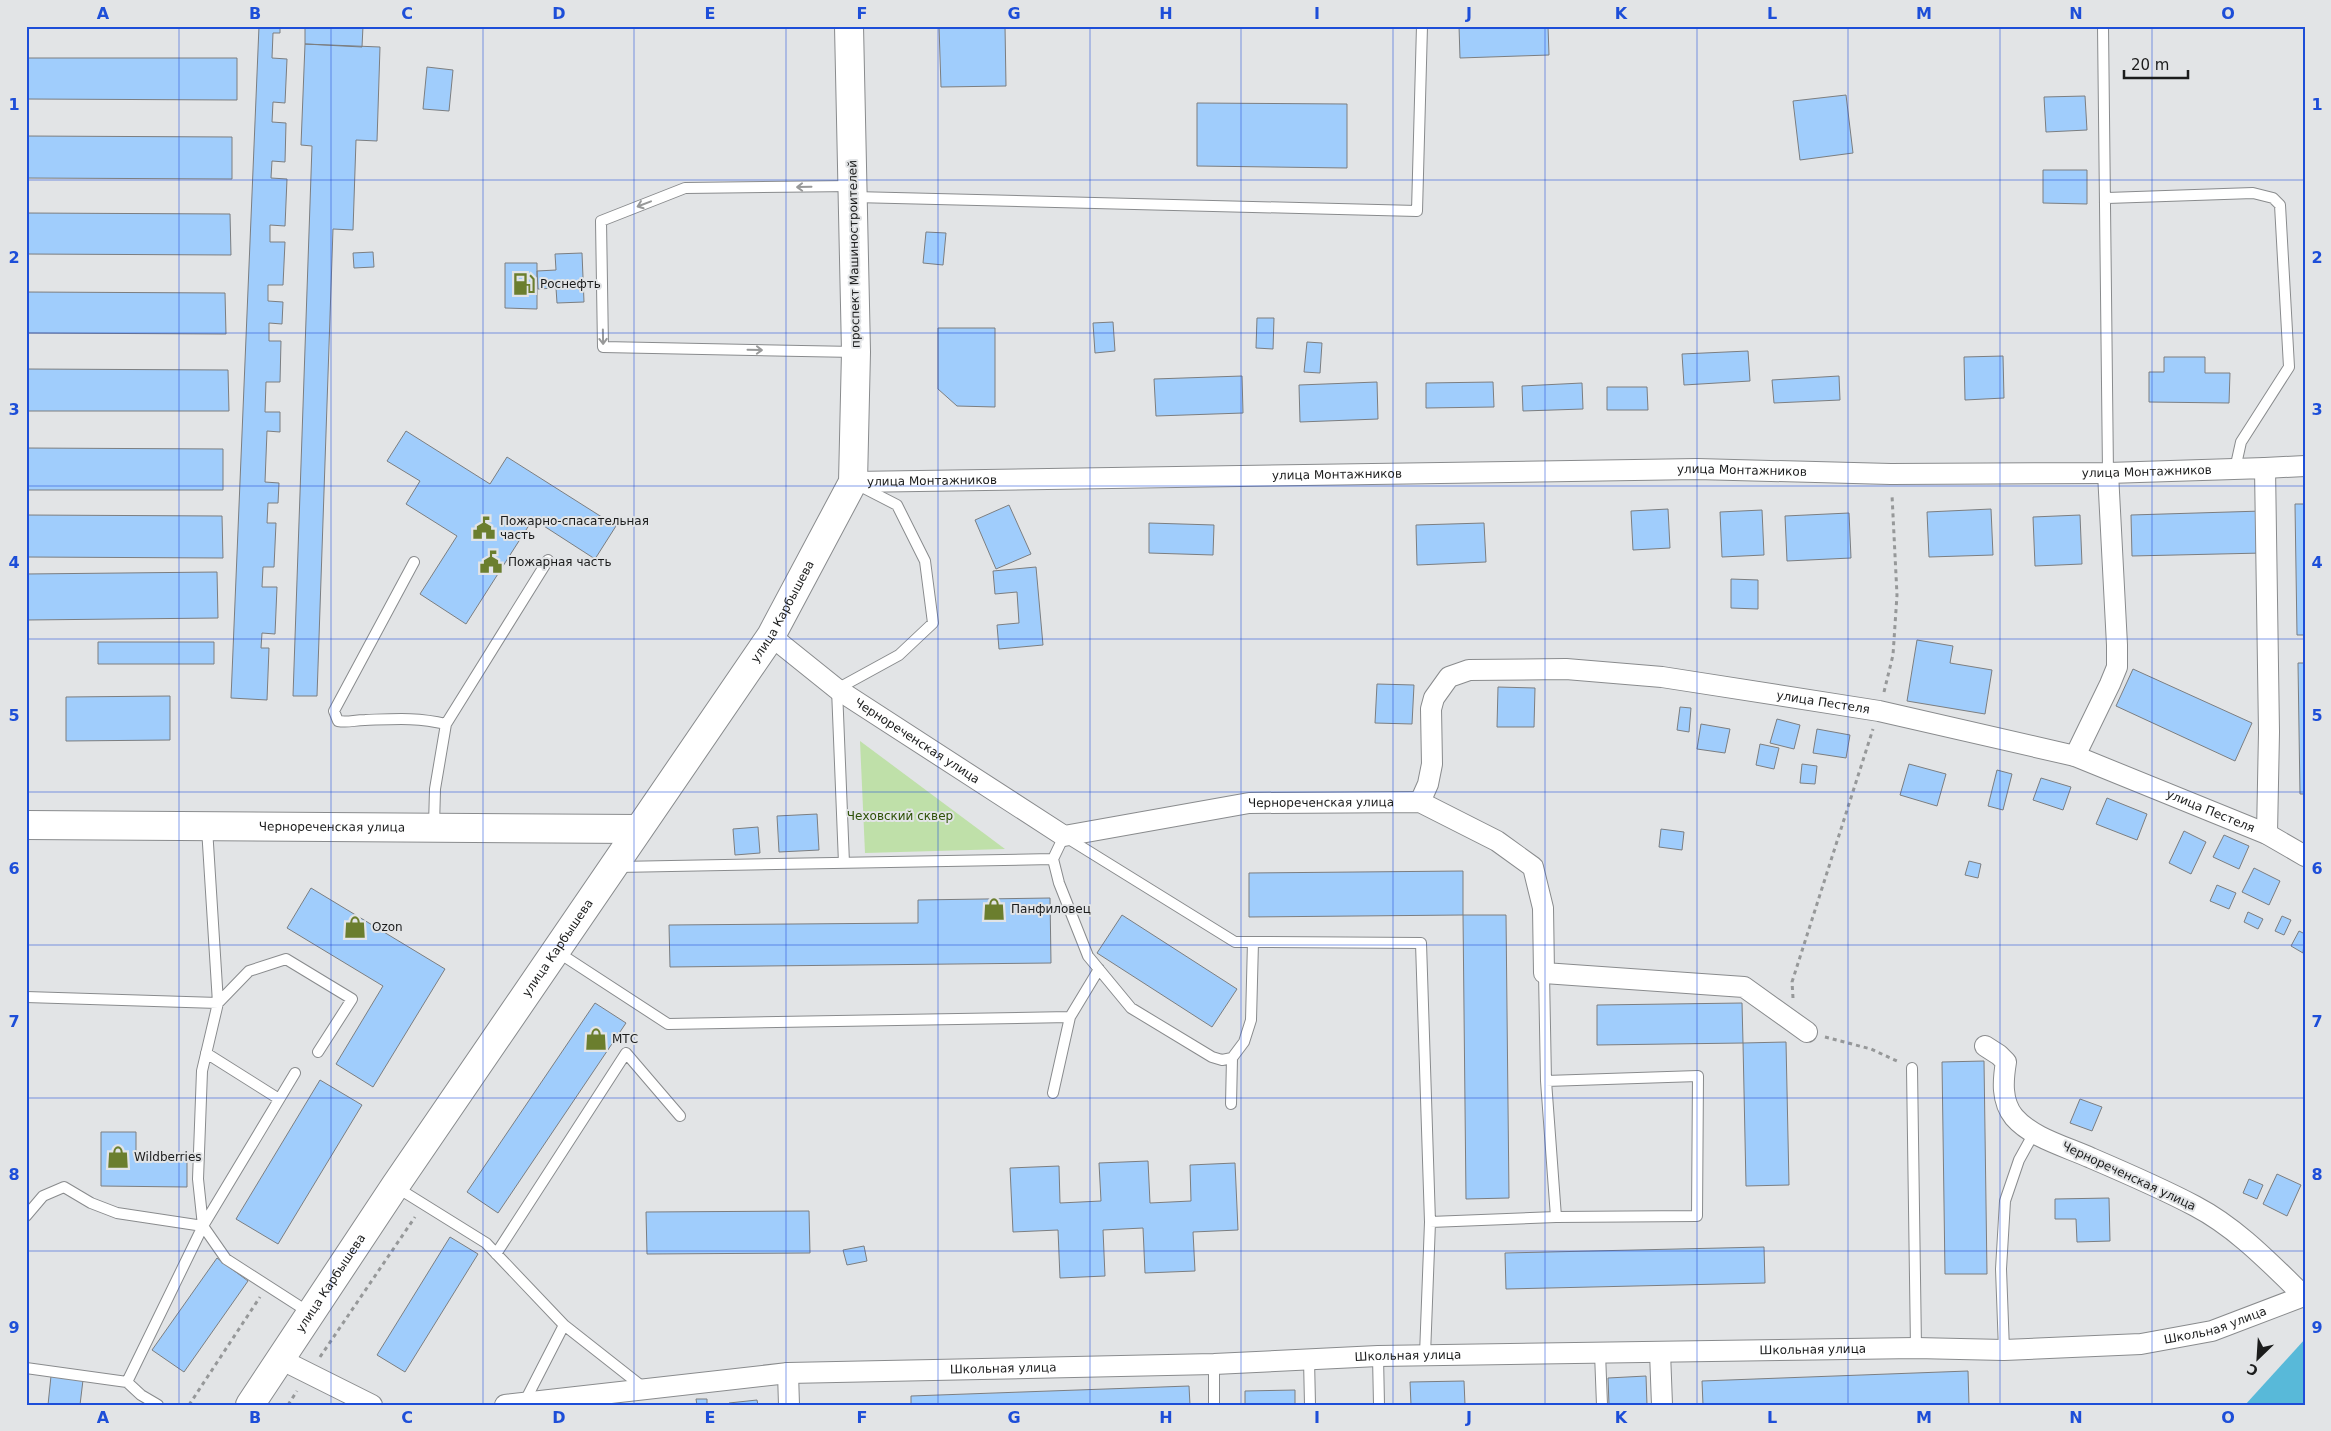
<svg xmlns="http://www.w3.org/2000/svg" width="2331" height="1431" viewBox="0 0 2331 1431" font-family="'DejaVu Sans',sans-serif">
<rect width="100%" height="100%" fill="#e2e4e6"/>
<path fill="#bfe0a9" d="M860,741l145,108 -140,4z"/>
<path fill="#58b9d9" d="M2305,1339v66h-60z"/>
<path fill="#a0cdfc" stroke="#7c7e80" d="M259,26h21v7h-7l-1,25 15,1 -2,44 -12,-1 -1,20 14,1 -1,39 -13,-1 -1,17 16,1 -2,47 -15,-1v17h15l-2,43h-15v16l15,1 -1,22 -13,-1v18h12l-1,41h-14l-1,30h15v20l-13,-1 -2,51 14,1 -1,20h-10l-1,20h9l-2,44h-11l-1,20h15l-2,47 -13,-1 -1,15h8l-2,52 -36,-2z
M305,26h58l-1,21 -57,-3z
M939,26h66l1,60 -65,1z
M1459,26h89l1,29 -89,3z
M305,44l75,3 -3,94 -21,-1 -3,90 -20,-1 -16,467h-24l19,-550 -11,-1z
M26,58h211v42l-211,-1z
M427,67l26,3 -4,41 -26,-2z
M1846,95l7,58 -53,7 -7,-59z
M2085,96l2,34 -41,2 -2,-35z
M1197,103l150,1v64l-150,-2z
M26,136l206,1v42l-206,-1z
M2043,170h44v34l-44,-1z
M26,213l204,1 1,41 -205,-1z
M926,232l20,1 -3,32 -20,-2z
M373,252l1,15 -20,1 -1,-15z
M582,253l2,49 -27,1 -1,-15 -18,1 -1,-18 19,-1 -1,-16z
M505,263h32v46l-32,-1z
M26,292l199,1 1,41 -200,-1z
M1257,318h17l-1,31 -17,-1z
M1113,322l2,29 -20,2 -2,-30z
M938,328h57v79l-38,-1 -19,-17z
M1307,342l15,1 -2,30 -16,-1z
M1748,351l2,30 -66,4 -2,-31z
M2003,356l1,42 -39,2 -1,-43z
M2164,357h41v16h25l-1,30 -80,-1v-30h15z
M26,369l202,1 1,41h-203z
M1242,376l1,37 -87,3 -2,-37z
M1839,376l1,24 -66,3 -2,-23z
M1377,382l1,37 -78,3 -1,-37z
M1493,382l1,25 -68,1v-25z
M1582,383l1,26 -60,2 -1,-25z
M1607,387h40l1,23h-41z
M406,431l84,53 17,-27 109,69 -21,33 -62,-40 -67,105 -46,-30 37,-58 -51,-32 14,-23 -33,-20z
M26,448l197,1v41h-197z
M2295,504h10v131h-8z
M1009,505l22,49 -35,15 -21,-49z
M1668,509l2,39 -37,2 -2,-39z
M1991,509l2,46 -64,2 -2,-45z
M1762,510l2,45 -42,2 -2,-45z
M2262,511l1,42 -131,3 -1,-41z
M1849,513l2,45 -64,3 -2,-45z
M26,515l196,1 1,42 -197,-1z
M2080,515l2,49 -47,2 -2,-49z
M1149,523l65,2 -1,30 -64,-2z
M1484,523l2,39 -69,3 -1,-40z
M1036,567l7,78 -44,4 -2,-24 22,-2 -2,-31 -22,2 -2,-23z
M217,572l1,46 -192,2v-46z
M1731,579l27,1v29l-27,-1z
M1917,640l36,6 -3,17 42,7 -7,44 -78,-13z
M98,642h116v22h-116z
M2298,663h7v131h-5z
M2133,669l119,54 -17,38 -119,-55z
M1377,684l37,1 -2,39 -37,-1z
M1498,687l37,1 -1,39h-37z
M26,693h1v48h-1z
M170,696v44l-104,1v-44z
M1680,707l11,1 -2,24 -12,-2z
M1777,719l23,6 -6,24 -24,-6z
M1701,724l29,5 -5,24 -28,-4z
M1817,729l33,6 -4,23 -33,-5z
M1760,744l19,4 -5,21 -18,-4z
M1802,764l15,2 -2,18 -15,-1z
M1909,764l37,10 -9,32 -37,-11z
M1997,770l15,4 -9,36 -15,-4z
M2041,778l30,9 -8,23 -30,-10z
M2107,798l40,16 -10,26 -41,-16z
M817,814l2,36 -40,2 -2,-36z
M758,827l2,26 -25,2 -2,-26z
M1661,829l23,3 -2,18 -23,-3z
M2184,831l22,11 -15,32 -22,-11z
M2224,835l25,11 -10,23 -26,-12z
M1969,861l12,3 -3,14 -13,-3z
M2254,868l26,13 -11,24 -27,-13z
M1463,871v44l-214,2v-44z
M2217,885l19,8 -7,16 -19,-8z
M311,888l134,81 -72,118 -37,-23 47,-78 -96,-58z
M1050,898l1,65 -381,4 -1,-42 249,-2v-23z
M2248,912l15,7 -5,10 -14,-7z
M1122,915l115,74 -25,38 -115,-74z
M1463,915h43l3,283 -43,1z
M2282,916l9,4 -7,15 -9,-4z
M2299,931l6,3 -2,19 -12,-7z
M595,1003l31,20 -128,190 -31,-21z
M1742,1003l1,40 -146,2v-40z
M1786,1042l3,143 -43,1 -3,-143z
M1984,1061l3,213h-42l-3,-212z
M320,1080l42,25 -84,139 -42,-25z
M2080,1099l22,8 -10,24 -22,-8z
M101,1132h35v29h21v-7h30v33l-86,-1z
M1148,1161l2,42 41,-2 -1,-36 45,-2 3,67 -45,2 2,39 -50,2 -2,-45 -40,2 2,46 -45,2 -2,-48 -45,2 -3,-64 49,-2 1,37 41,-2 -2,-38z
M2277,1174l24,11 -14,31 -24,-12z
M2249,1179l14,6 -6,14 -14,-6z
M2109,1198l1,43 -33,1 -1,-23h-21v-20z
M809,1211l1,42 -163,1 -1,-42z
M450,1237l28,17 -73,118 -28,-17z
M864,1246l3,15 -20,4 -4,-15z
M1764,1247l1,36 -259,6 -1,-36z
M217,1258l31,23 -64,91 -32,-22z
M1968,1371l1,34h-266l-1,-24z
M51,1376l32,4 -3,25h-32z
M1646,1376l1,29h-38l-1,-27z
M1464,1381l1,24h-54l-1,-23z
M1189,1386l1,19h-279v-9z
M1295,1390v15h-50v-14z
M696,1399h11v6h-10z
M757,1400l1,5h-29v-2z"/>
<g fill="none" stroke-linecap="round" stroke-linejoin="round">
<defs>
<path id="service" d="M2103,26l5,447
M852,186l-167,2 -84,33 2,126 252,5
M854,197l563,14 5,-185
M2107,198l146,-5 20,5 7,7 9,162 -48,75 -6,27
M414,562l-80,149 4,10c10,2 16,-1 27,-1 29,-1 52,-3 81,4
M434,826l1,-37 11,-65 102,-164
M207,828l11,175 -16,68 -4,108 5,47 23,33 84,54
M844,863l-7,-174 62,-34 34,-32 -8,-62 -28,-56 -37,-19
M618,867l435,-8
M1253,942l-2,78 -7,22 -12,16 -10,2 -10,-3 -81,-49 -43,-52 -29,-73 -6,-24 11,-23 171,106h18l168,1 9,279
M556,951l112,73 402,-7 29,-48
M1544,973l2,108 10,136
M26,997l192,6 31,-32 37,-12 66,40 -34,53
M206,1053l73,46
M1912,1068l4,280
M1053,1093l17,-76
M1231,1104l1,-46
M396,1187l90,56 78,82 80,63
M26,1216l17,-20 21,-9 27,16 26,10 86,13
M496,1254l130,-201 54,63
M2004,1350l-3,-81 4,-68 14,-41 15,-27
M1600,1353l2,52
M1425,1355l5,-133 126,-5 141,-1 1,-140 -152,5
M1378,1356l1,49
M1309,1359l1,46
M26,1368l101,14 14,13 17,10
M127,1382l76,-156 92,-153
M524,1403l40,-78
M1214,1405v-41"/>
<g id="minor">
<path d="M2265,468l40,-2"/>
<path id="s1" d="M853,482l844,-13 194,5 217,-1 157,-5 4,264 -2,102"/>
<path id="s2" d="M771,636l66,53 227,147 185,-33 171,-1 77,39 36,26 10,41 1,65 200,14 63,45"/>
<path d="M2075,756l35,-72 7,-17v-22l-9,-172"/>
<path id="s3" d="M1420,802l8,-18 4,-20 -1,-55 3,-11 15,-21 20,-7 97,-1 96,8 217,34 196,45 192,78 38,22"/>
<path d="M1660,1352l2,53"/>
<path d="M280,1359l92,46"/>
<path d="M788,1373l1,32"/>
<path id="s4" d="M505,1405l283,-32 426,-9 164,-8 538,-8 88,2 137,-6 71,-13 92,-35c-34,-33 -67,-68 -109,-90 -34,-18 -69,-33 -104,-48 -24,-11 -59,-20 -77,-41 -13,-16 -11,-37 -8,-55l-7,-7 -14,-9"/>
</g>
<g id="secondary">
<path id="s5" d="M26,825l612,4"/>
<path id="s6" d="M250,1405l145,-219 376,-550 82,-154 3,-130 -7,-326"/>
</g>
</defs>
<use href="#service" stroke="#898b8d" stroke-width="12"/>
<use href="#minor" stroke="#898b8d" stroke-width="22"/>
<use href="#secondary" stroke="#898b8d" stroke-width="30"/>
<path stroke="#969899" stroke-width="3" stroke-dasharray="4 4" stroke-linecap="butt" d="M1884,692l9,-37 4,-60 -5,-100
M1793,998l-1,-16 81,-253
M1825,1037l46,12 28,13
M320,1357l95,-140
M189,1405l71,-108
M288,1405l9,-14"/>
<use href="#service" stroke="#fff" stroke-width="10"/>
<use href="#minor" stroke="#fff" stroke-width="20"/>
<use href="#secondary" stroke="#fff" stroke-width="28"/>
</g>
<defs><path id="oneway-shaft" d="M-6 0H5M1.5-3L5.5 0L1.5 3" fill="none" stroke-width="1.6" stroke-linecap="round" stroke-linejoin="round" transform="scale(1.25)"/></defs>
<g stroke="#989999">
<use href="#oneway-shaft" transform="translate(804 187) rotate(179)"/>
<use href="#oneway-shaft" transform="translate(644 204) rotate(159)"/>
<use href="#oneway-shaft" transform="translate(603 337) rotate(89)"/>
<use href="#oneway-shaft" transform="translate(755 350) rotate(1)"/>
</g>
<path fill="none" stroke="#1d4ed8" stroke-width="1" stroke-opacity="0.55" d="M179,26v1379M331,26v1379M483,26v1379M634,26v1379M786,26v1379M938,26v1379M1090,26v1379M1241,26v1379M1393,26v1379M1545,26v1379M1697,26v1379M1848,26v1379M2000,26v1379M2152,26v1379M26,180h2279M26,333h2279M26,486h2279M26,639h2279M26,792h2279M26,945h2279M26,1098h2279M26,1251h2279"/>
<defs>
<symbol id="fuel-bare" viewBox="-9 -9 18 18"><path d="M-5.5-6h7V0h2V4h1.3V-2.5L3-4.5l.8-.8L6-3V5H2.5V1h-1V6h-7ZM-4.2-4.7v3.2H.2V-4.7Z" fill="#6b7e2e" stroke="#e2e4e6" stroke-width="2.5" paint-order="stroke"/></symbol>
<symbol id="civic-bare" viewBox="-9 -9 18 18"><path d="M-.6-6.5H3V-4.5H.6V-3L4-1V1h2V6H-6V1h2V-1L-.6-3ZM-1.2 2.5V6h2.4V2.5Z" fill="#6b7e2e" stroke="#e2e4e6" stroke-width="2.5" paint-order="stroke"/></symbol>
<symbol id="shop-bare" viewBox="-9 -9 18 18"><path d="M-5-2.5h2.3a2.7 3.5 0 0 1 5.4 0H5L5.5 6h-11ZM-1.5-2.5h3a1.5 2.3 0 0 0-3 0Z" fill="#6b7e2e" stroke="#e2e4e6" stroke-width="2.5" paint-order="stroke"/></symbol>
</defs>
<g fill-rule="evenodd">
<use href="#fuel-bare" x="508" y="268" width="32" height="32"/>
<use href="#civic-bare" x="468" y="512" width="32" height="32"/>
<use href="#civic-bare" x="475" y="546" width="32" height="32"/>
<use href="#shop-bare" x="978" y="893" width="32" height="32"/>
<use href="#shop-bare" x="339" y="911" width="32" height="32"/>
<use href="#shop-bare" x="580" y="1023" width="32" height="32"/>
<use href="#shop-bare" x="102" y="1141" width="32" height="32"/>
</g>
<g text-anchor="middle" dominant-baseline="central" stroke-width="4" stroke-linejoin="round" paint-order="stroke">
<g font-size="12" fill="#1b1c1c" stroke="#e2e4e6">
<text transform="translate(854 254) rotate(-91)">проспект Машиностроителей</text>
<text stroke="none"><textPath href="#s1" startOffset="889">улица Монтажников</textPath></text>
<text stroke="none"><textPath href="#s1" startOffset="1294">улица Монтажников</textPath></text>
<text stroke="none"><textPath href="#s1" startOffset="484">улица Монтажников</textPath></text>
<text stroke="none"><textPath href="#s1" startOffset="79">улица Монтажников</textPath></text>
<text stroke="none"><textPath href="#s6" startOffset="956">улица Карбышева</textPath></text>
<text stroke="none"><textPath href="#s3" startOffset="510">улица Пестеля</textPath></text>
<text stroke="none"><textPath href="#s2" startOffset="180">Чернореченская улица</textPath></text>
<text stroke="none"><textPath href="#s2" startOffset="615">Чернореченская улица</textPath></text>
<text stroke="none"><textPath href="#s3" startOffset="914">улица Пестеля</textPath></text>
<text stroke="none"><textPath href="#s5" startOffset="306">Чернореченская улица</textPath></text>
<text stroke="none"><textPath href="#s6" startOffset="551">улица Карбышева</textPath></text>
<text transform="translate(2129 1176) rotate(25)">Чернореченская улица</text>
<text stroke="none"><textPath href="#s6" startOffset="146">улица Карбышева</textPath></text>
<text stroke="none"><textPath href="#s4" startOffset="1715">Школьная улица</textPath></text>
<text stroke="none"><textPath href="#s4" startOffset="1310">Школьная улица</textPath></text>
<text stroke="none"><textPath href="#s4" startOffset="905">Школьная улица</textPath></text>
<text stroke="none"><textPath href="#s4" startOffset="500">Школьная улица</textPath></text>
</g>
<g font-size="12" fill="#1b1c1c" stroke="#e2e4e6" text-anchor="start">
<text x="540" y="284">Роснефть</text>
<text x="500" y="521">Пожарно-спасательная<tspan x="500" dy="14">часть</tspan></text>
<text x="508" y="562">Пожарная часть</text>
<text x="1011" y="909">Панфиловец</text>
<text x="372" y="927">Ozon</text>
<text x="612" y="1039">МТС</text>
<text x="134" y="1157">Wildberries</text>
</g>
<g font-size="12" fill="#2e5107" stroke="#e2e4e6">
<text x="900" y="816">Чеховский сквер</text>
</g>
</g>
<rect width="2331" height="1431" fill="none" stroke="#e2e4e6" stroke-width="55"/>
<g transform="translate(2258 1358) rotate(205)" stroke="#e2e4e6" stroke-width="4" paint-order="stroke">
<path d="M0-4L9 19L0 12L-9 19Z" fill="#1b1c1c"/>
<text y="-8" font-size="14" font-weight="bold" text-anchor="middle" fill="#1b1c1c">С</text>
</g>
<path d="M2124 70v8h64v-8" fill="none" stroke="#1b1c1c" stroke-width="2.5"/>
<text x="2131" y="70" font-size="15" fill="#1b1c1c" stroke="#e2e4e6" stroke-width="4" paint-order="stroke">20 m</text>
<rect x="28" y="28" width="2276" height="1376" fill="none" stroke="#1d4ed8" stroke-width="2"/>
<g font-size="16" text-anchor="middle" font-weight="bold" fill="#1d4ed8">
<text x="103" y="19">A</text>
<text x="255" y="19">B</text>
<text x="407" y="19">C</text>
<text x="559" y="19">D</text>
<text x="710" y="19">E</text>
<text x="862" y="19">F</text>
<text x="1014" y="19">G</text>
<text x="1166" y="19">H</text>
<text x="1317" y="19">I</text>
<text x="1469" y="19">J</text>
<text x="1621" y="19">K</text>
<text x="1772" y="19">L</text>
<text x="1924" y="19">M</text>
<text x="2076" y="19">N</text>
<text x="2228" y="19">O</text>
<text x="14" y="110">1</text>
<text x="2317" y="110">1</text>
<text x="14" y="263">2</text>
<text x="2317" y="263">2</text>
<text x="14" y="415">3</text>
<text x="2317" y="415">3</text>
<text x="14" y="568">4</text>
<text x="2317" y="568">4</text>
<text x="14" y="721">5</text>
<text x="2317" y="721">5</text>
<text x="14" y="874">6</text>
<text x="2317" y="874">6</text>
<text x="14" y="1027">7</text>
<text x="2317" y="1027">7</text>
<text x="14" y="1180">8</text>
<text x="2317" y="1180">8</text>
<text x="14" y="1333">9</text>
<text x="2317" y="1333">9</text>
<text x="103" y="1423">A</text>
<text x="255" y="1423">B</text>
<text x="407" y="1423">C</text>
<text x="559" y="1423">D</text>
<text x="710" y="1423">E</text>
<text x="862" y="1423">F</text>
<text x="1014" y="1423">G</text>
<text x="1166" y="1423">H</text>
<text x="1317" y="1423">I</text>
<text x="1469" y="1423">J</text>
<text x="1621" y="1423">K</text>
<text x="1772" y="1423">L</text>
<text x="1924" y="1423">M</text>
<text x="2076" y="1423">N</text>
<text x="2228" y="1423">O</text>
</g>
</svg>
